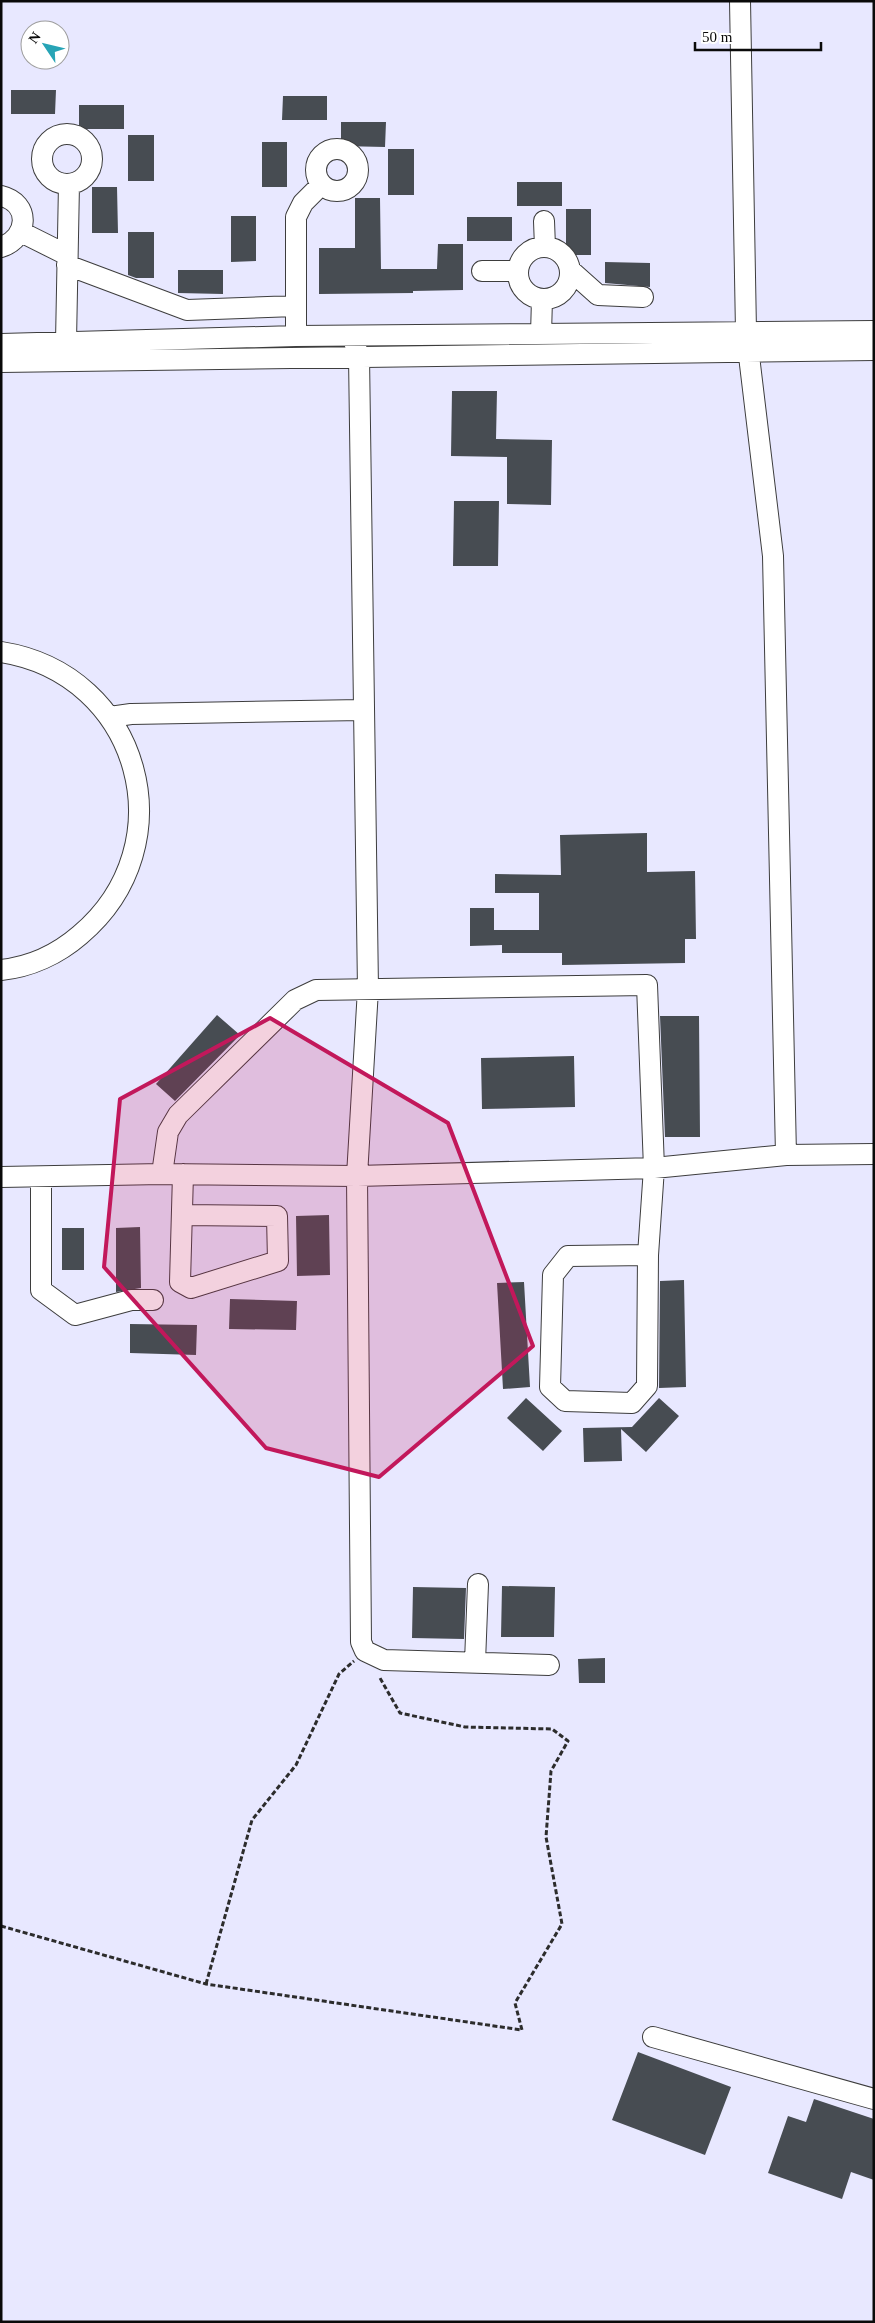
<svg xmlns="http://www.w3.org/2000/svg" width="875" height="2323" viewBox="0 0 875 2323" font-family="'Times New Roman',serif">
<rect width="100%" height="100%" fill="#e8e8ff"/>
<path fill="#474c52" d="M11,90h45l-1,24h-44z
M283,96h44v24h-45z
M79,105h45v24h-45z
M341,122h45l-1,25 -44,-1z
M128,135h26v46h-26z
M262,142h25v45h-25z
M388,149h26v46h-26z
M517,182h45v24h-45z
M92,187h25l1,46h-26z
M355,198h25l1,71h56l1,-25h25v46l-50,1v2l-94,1v-46h36z
M566,209h25v46h-25z
M231,216h25v45l-25,1z
M467,217h45v24h-45z
M128,232h26v46h-18l-8,-3z
M605,262l45,1v24l-45,-4z
M178,270h45v24l-45,-1z
M452,391h45l-1,48 56,1 -1,65 -44,-1v-47l-56,-1z
M454,501h45l-1,65h-45z
M647,833v39l48,-1 1,68h-11v24l-123,2v-12h-60v-8l-32,1v-38h24v22h45v-37h-44v-19l66,1 -1,-40z
M217,1015l23,20 -65,66 -19,-17z
M660,1016h39l1,121h-35z
M574,1056l1,51 -93,2 -1,-51z
M329,1215l1,60 -33,1 -1,-60z
M140,1227l1,61 -25,4v-64z
M62,1228h22v42h-22z
M684,1280l2,107 -27,1 1,-107z
M524,1282l6,105 -27,2 -6,-106z
M230,1299l67,2 -1,29 -67,-1z
M130,1324l67,1 -1,30 -66,-2z
M526,1398l36,33 -19,20 -36,-33z
M659,1398l20,18 -33,36 -25,-23 1,32 -38,1 -1,-34 49,-1z
M502,1586l53,1 -1,50h-53z
M413,1587l53,1 -2,51 -52,-1z
M605,1658v25h-26l-1,-24z
M638,2052l93,35 -26,68 -93,-35z
M814,2099l60,20v61l-23,-8 -9,27 -74,-26 20,-57 18,6z"/>
<g fill="none" stroke-linecap="round" stroke-linejoin="round">
<defs>
<path id="minor" d="M740,1l6,330 27,225 13,599
M42 159a25 25 0 1 1 50 0a25 25 0 1 1-50 0Z
M316 170a21 21 0 1 1 42 0a21 21 0 1 1-42 0Z
M1,196c30,7 28,42 0,51
M544,221l1,26
M21,232l46,23
M518 273a26 26 0 1 1 52 0a26 26 0 1 1-52 0Z
M67,265l120,45 108,-4
M570,270l28,25 45,2
M482,271h36
M541,334l1,-35
M296,336v-119l7,-14 18,-18
M352,336l7,20 9,633 -11,187 4,466 4,9 19,9 165,5
M66,342l3,-158
M1,344l295,-8 578,-5
M1,362l873,-12
M1,652c140,22 186,193 79,283 -22,19 -50,32 -79,35
M110,717l21,-3 231,-4
M162,1174l6,-42 10,-17 117,-115 21,-10 331,-5 7,183 -6,87 -1,131 -15,17 -67,-2 -15,-14 3,-112 15,-19 80,-1
M1,1177l161,-3 195,2 297,-8 132,-13 88,-1
M41,1177v113l34,25 56,-15h22
M182,1215l95,1 1,45 -87,27 -11,-6 3,-108
M475,1662l3,-78
M653,2037l221,62"/>
</defs>
<use href="#minor" stroke="#3d3d3d" stroke-width="22"/>
<path stroke="#2c2c2c" stroke-width="3" stroke-dasharray="5 2.5" stroke-linecap="butt" d="M1,1926l205,58 316,46 -7,-27 47,-79 -16,-87 5,-66 17,-30 -16,-12 -87,-2 -65,-14 -20,-35
M206,1984l46,-164 44,-55 43,-91 15,-13"/>
<use href="#minor" stroke="#fff" stroke-width="20"/>
</g>
<path fill="#c2185b" fill-opacity="0.2" stroke="#c2185b" stroke-width="4" stroke-linejoin="round" d="M270,1018l178,105 85,223 -154,131 -113,-29 -162,-181 16,-168z"/>
<rect width="875" height="2323" fill="none" stroke="#0a0a0a" stroke-width="5"/>
<g transform="translate(45 45) rotate(305)"><circle r="24" fill="#ffffff" stroke="#9d9d9d"/>
<path d="M0-4L9 19L0 12L-9 19Z" fill="#27a4b6"/>
<text y="-8" font-size="14" font-weight="bold" text-anchor="middle" fill="#0a0a0a">N</text>
</g>
<path d="M695 42v8h126v-8" fill="none" stroke="#0a0a0a" stroke-width="2.5"/>
<text x="702" y="42" font-size="15" fill="#0a0a0a" stroke="#ffffff" stroke-width="4" paint-order="stroke">50 m</text>
</svg>
